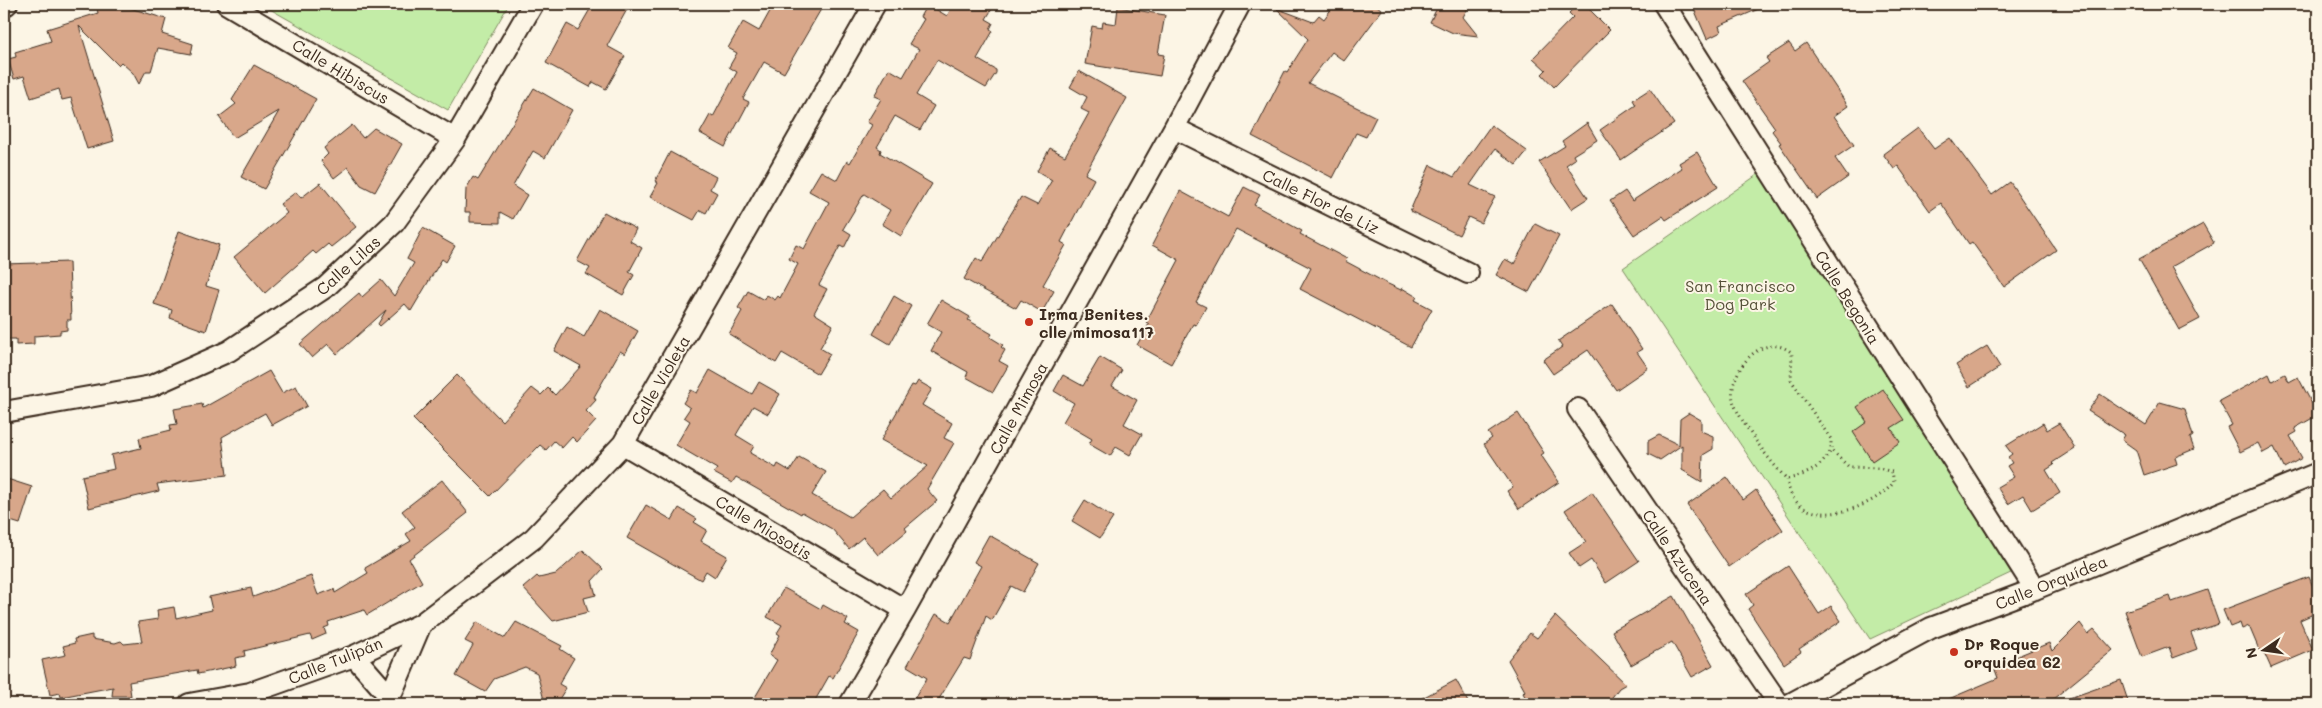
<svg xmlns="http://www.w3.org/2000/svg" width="2322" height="708" viewBox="0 0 2322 708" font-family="Mali,sans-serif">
<rect width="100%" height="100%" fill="#fcf5e5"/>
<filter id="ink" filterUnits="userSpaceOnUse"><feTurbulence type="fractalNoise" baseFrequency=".02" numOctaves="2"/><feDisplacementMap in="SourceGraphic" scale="10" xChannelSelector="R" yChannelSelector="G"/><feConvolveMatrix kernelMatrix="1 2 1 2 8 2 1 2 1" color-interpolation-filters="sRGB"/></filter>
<g filter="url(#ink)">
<path fill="#c3eca7" stroke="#7f8b62" d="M261,4h248l-61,106z
M1760,173l255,398 -145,68 -247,-371z"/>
<path fill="#d8a78a" stroke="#3b2a1e" d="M96,4h33l1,4 36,11 -4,15 31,10 -2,10 -33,-6 -7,23h-5l-7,13 -6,-11 -12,-11 -3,3 -39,-39 35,115 -27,8 -16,-51 -9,2 -3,-11 -28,9 -7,-22 -10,3 -6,-20 8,-2 -1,-5 36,-11 -4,-12 51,-16z
M593,4h37l-23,42 18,10 -19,33 -13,-7 -3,5 -44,-24 21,-39 11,6z
M774,4h50l-40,69 -20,-11 -21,37 6,3 -24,45 -25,-14 10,-18 3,2 24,-45 -8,-5 8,-14 -9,-5 15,-26 16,9z
M927,4l20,12 7,-12h41l-9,15 7,4 -3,6 3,2 -16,28 19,11v3l-10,15 -49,-28 -21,35 18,11 -14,24 -25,-14 -18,31 4,3 -1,3 52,31 -31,52 -19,-12 8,-14 -26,-16 -21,35 8,5 -7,14 -4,-2 -21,39 8,4 -13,24 19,12 -13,23 10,6 -12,20 -36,-21 -6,10 -47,-29 13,-23 -4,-3 10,-17 16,9 3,-5 8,5 3,-4 2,2 18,-34 -9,-5 7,-14 8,4 25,-47 -20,-11 12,-20 16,9 10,-19 3,2 22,-38 -5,-3 14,-23 -7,-3 15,-27 14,8 16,-28 -10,-5 15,-25 -4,-2z
M1335,4h40l7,6 -38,51 -12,-9 -24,31 68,34 -10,20 -10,-4 -23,45 -81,-42 33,-65 2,1 21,-33 -32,-31 37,14 6,-7 5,4z
M1439,4h31l-7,13 15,19 -25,-3 -23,-11z
M1578,4h6l26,26 -56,57 -12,-13 4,-4 -13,-12 40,-41 -4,-4z
M1692,4h78l-51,22 2,6 -14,7z
M1118,7l47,8 -7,39 6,1 -4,21 -75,-12 7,-38 10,2 1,-6 13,2z
M1789,43l6,8 11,-8 42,63 -14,10 20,29 -19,13 13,19 -31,22 -38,-55 2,-1 -9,-12 3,-3 -33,-47 27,-19 -3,-4z
M254,65l62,34 -52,90 -23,-12 38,-66 -45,27 -15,-21 17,-13 -4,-4z
M1079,71l48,27 -42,76 9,5 -33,63 5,3 -23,40 11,6 -12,21 -21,-12 -5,8 -52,-29 12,-21 6,4 39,-65 16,8 15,-25 -15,-9 13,-23 15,8 24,-43 -8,-4 6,-12 -17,-10z
M534,88l38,22 -27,48 -12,-7 -20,35 14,9 -14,24 -13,-7v11l-30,-1v-10h-5l1,-23 7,-12 5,3z
M1650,89l24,35 -53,36 -21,-30 36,-25 -3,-5z
M1587,123l10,17 -24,15 2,4 -9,6 22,33 -17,11 -32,-47 26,-16 -3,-5z
M352,125l11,13 11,-10 28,16 -27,48 -14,-7 -13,-18 -14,11 -13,-17 7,-7 -4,-6z
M1491,125l36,26 -11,14 -21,-16 -25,36 25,12 -14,26 -13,-6 -9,18 -49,-24 20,-46 24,12z
M1918,128l16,21 16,-11 42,57 18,-13 46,68 -52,37 -32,-45 -3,2 -28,-41 -11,8 -32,-45 -4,3 -11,-15z
M670,152l46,25 -6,12 7,4 -11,20 -6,-3 -6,10 -44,-23 8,-14 -3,-2z
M1697,152l21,35 -52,33 -3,-4 -29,19 -24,-34 15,-10 7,10 50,-33 -3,-5z
M320,183l36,44 -25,20 -3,-3 -12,10 -3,-3 -48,42 -31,-36 53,-44 -7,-9 16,-12 5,6z
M1244,187l16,8 -6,10 48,26 -2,3 47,25 -2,2 41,22 15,7 1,-2 15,9 -2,3 17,9 -21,38 -111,-58 11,-21 -75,-39 -40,73 10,5 -10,18 -3,-1 -22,40 -34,-19 12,-21 -3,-2 33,-62 -27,-15 28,-54 48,26z
M604,212l32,17 -6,12 12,7 -13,24 5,3 -11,20 -37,-21 4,-6 -13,-7z
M1535,224l24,12 -30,56 -33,-17 9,-16 9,5z
M2203,224l11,19 -43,24 29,52 -21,11 -40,-71z
M423,228l32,18 -9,16 -4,-3 -31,52 -6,-7 -25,22 -2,-2 8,-14 -49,44 -9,-10 -16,14 -12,-14 59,-51 3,4 19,-17 13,16 20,-33 -7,-4z
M179,231l40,14 -13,41 13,4 -13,41 -36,-13 2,-8 -18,-6z
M69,262l2,58h-4v10l-7,1v3l-26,2v8l-18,1v-6h-12v-75z
M894,296l17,10 -21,38 -17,-10z
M941,300l29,17 -2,3 24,14 -2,3 13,8 -2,2 4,3 -6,11 9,5 -15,26 -27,-15 2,-5 -37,-21 10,-19 -14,-8z
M1612,304l30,45 -5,3 11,16 -32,22 -28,-40 -35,24 -10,-14 19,-13 -4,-6z
M600,309l38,22 -13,23 -5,-3 -26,46 2,3 -10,11 10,10 -19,21 -5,-5 -10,11 -8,-7 -8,9 -6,-5 -50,51 -77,-77 44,-44 45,46 30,-33 9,7 7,-7 7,7 26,-29 -27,-15 13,-24 17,10z
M1987,346l13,21 -31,20 -13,-22z
M1100,357l22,13 -10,16 25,14 -13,24 18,10 -12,21 -14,-8 -6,9 -21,-12 3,-5 -29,-17 11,-19 -20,-12 9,-16 20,11z
M710,370l42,24 7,-12 21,12 -12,20 -15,-8 -17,29 18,11 -4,7 26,15 2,-4 12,7 9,-14 27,15 -14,23 38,22 33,-28 8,9 37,-32 -47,-26 31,-55 3,1 3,-5 14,8 -10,16 30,18 -8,15 10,5 -27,46 10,12 -32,27 2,3 -29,24 -15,-18 -14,12 -17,-20 -30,-17 -1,2 -65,-37 -4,6 -18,-10 3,-4 -41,-24 14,-24 -6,-4 6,-9 -7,-5 8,-13 6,3z
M269,371l13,22 14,-7 11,20 -35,19 -7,-12 -43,24 5,38 -70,9 2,7 -70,17 -7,-32 32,-7 -3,-14 30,-7 -2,-10 32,-8 -1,-5 7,-1 -3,-15 28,-5 1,4z
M2269,374l3,7 13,-7 4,8 9,-5 20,38 -23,13 2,4 -7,4 12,22 -18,10 -10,-21 -11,6 -5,-10 -18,9 -13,-25 5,-2 -13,-24z
M1883,389l21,31 -13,8 9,14 -28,19 -19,-29 14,-10 -10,-15z
M2100,394l46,31 14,-23 25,7 8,27 -3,2 4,11 -19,8 2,7 -33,11 -8,-25 -14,-10 3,-5 -37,-24z
M1518,413l26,40 -3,2 18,27 -40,27 -12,-18 6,-4 -29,-43 8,-6 -4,-5z
M1689,413l12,7v11l12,5v13l-10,6 -1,27 -20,-12v-25l-22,15 -12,-6v-13l11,-6 20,10 1,-26z
M2043,423l4,7 12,-7 16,25 -23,15 2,2 -8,5 14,23 -28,17 -9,-15 -15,9 -11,-17 17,-10 -7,-11 5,-3 -4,-6 4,-3 -6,-8z
M1727,477l16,23 13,-10 27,40 -54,37 -42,-62z
M4,478l28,9 -12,37 -16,-5z
M442,480l26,33 -59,46 13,23 -55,33 -3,-5 -36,12 1,4 -5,2 2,6 -14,6 -2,-5 -66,16 1,5 -10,2 1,8 -38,8 -1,-4 -68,12 2,14h-19l1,-9 -52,10 -1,-4 -10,2 -8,-35 24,-5 -3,-9 12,-3 -1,-4 18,-4v4l23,4 6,-2 3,3 18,-2 -4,-20 20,-3 -1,-9 17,-3 2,11 36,-8 -3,-13 42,-9 2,9 58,-21 7,19 16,-6 1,4 33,-20 -3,-5 46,-27 -5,-7 9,-7 -13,-16z
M1592,492l47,69 -33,22 -15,-23 -12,8 -10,-15 17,-11 -21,-32z
M1085,500l28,18 -13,20 -28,-17z
M646,505l26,15 7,-12 18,11 -3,3 13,8 -6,11 26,15 -12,21 -9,-6 -5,9 -74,-42z
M989,535l50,28 -16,29 -12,-6 -19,34 -6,-4 -16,44 -6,-2 -28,46h-25l16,-26 -20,-12 29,-52 14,8 31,-56 -7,-4z
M583,550l20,19 -11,12 4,14 -12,3 4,14 -35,9 -30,-33 14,-12 2,2 17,-4z
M1788,566l31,48 12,-8 10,15 -42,28 2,3 -17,12 -36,-55 5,-4 -7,-11z
M2309,577l9,22v13l-18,8 13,30 -42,18 -8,-18 -3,2 -11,-26 -7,3 -2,-6 -10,4 -7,-17z
M784,588l37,21 2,-4 25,14 -3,5 14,8 -26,46 -4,-2 -16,28h-62l26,-44 -8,-5 11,-20 -3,-2 5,-8 -15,-8z
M2207,590l12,34 -28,9 6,16 -24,9 -4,-11 -27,10 -17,-46 45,-15 2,6z
M1674,596l39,69 -21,12 -20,-35 -41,23 -19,-34z
M1555,616l71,68 -7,4 -12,16h-78l-6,-11 2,-2 -17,-31 22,-27 7,5z
M477,622l28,16 11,-16 46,24 -2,3 14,9 -15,26 7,4 -10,16h-11l-8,-31 -12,-6 -31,12 -9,13 -29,-16 17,-31 -8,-4z
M2080,623l8,11 6,-5 19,21 -66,54h-110l61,-26 -4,-11 2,-2 53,-22 3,8z
M1456,680l13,24h-58z
M2121,680l8,24h-71v-2z"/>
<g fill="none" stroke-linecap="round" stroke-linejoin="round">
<defs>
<path id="minor" d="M227,4l228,135
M1664,4l371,585
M4,6l3,-2
M1174,128l294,145
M1578,409l201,295
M4,412l147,-26 78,-35 97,-64 68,-64 61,-84 78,-135
M623,444l282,166
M354,656l35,40
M189,704l61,-11 104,-37 67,-32
M387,704l34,-80 113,-86 89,-94 252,-440
M850,704l55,-94 269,-482 66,-124
M1790,704l141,-76 104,-39 283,-116"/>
</defs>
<use href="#minor" stroke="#3b2a1e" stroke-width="24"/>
<path stroke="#3b2a1e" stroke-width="3" stroke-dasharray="1 4" stroke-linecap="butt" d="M1787,479c6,56 84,33 107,3l-2,-10 -13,-4 -30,-1 -18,-17v-11l-40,-59 1,-27c-29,-25 -64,19 -59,47 4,18 40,66 54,79 18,-3 36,-12 44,-29"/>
<use href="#minor" stroke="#fcf5e5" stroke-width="20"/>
</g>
</g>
<g fill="#c8321e" stroke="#fcf5e5" stroke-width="2">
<circle cx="1029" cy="322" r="5"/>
<circle cx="1954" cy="652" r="5"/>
</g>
<g text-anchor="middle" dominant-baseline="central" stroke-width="4" stroke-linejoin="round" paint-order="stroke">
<g font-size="16" fill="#3b2a1e" stroke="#fcf5e5">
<text transform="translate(341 71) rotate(31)">Calle Hibiscus</text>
<text transform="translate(1321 201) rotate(26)">Calle Flor de Liz</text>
<text transform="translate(348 265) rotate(-42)">Calle Lilas</text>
<text transform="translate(1848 297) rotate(58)">Calle Begonia</text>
<text transform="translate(660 380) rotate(-60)">Calle Violeta</text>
<text transform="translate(1018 408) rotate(-61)">Calle Mimosa</text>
<text transform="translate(764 527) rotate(31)">Calle Miosotis</text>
<text transform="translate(1678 557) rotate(56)">Calle Azucena</text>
<text transform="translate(2051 582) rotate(-22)">Calle Orquídea</text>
<text transform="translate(335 660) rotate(-22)">Calle Tulipán</text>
</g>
<g font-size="16" fill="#565139" stroke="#fcf5e5">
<text x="1740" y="285">San Francisco<tspan x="1740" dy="18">Dog Park</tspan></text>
</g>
<g font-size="16" font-weight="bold" fill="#3b2a1e" stroke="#fcf5e5" text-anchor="start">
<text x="1039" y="313">Irma Benites.<tspan x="1039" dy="18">clle mimosa117</tspan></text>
<text x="1964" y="643">Dr Roque<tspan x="1964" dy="18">orquidea 62</tspan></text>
</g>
</g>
<rect width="2322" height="708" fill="none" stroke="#fcf5e5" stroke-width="20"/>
<rect x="10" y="10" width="2302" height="688" fill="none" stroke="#3b2a1e" stroke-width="2" filter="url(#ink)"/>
<g transform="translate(2264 650) rotate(257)" stroke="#fcf5e5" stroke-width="4" paint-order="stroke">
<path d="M0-4L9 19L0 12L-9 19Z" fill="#3b2a1e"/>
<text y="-8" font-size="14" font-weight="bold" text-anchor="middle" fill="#3b2a1e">N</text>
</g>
</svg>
